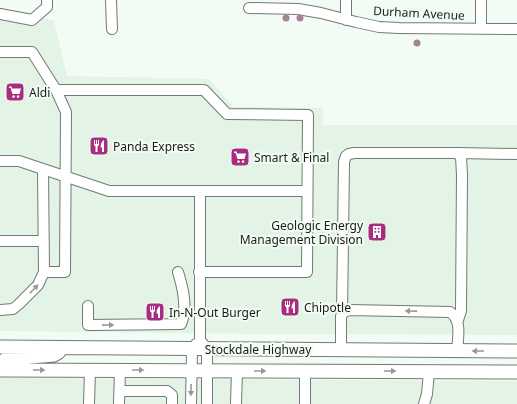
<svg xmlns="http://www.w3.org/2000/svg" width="517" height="404" viewBox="0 0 517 404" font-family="'Noto Sans',sans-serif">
<rect width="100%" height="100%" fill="#f3fcf4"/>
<path fill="#e3f3e6" d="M0,7l54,14 13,55 142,3 25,28 89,1v17h194v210l-251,-1 -266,-3z
M0,378l517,3v23h-517z"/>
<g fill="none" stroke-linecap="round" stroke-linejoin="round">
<defs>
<path id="minor" d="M111,0l1,29
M249,8l49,1 23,4 35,9 23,5 20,1 118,1
M0,14l32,6 15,-13v-7
M346,20v-20
M481,29v-29
M0,52h32l24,38 10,22 -1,160h-21l-1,-102
M56,90h148l23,24 81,1 -1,157h-108
M457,153l60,1
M0,161h19l90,30h198
M200,191v149l7,9v55
M0,241h44
M88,306v19l93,-1c7,-16 2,-36 -3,-52
M0,310l13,-1 6,-5 19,-19 6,-13
M342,314l2,-152 2,-6 3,-2 5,-1h103l4,4 1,18 -1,136 -3,9
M341,350v-34l3,-4 5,-2 101,2c12,8 8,25 7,39
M305,371v33
M120,391h47l5,4v9
M89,404l1,-34
M119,404l1,-34
M191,404l1,-55 4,-5
M236,404l1,-33
M424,404l3,-10 2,-23"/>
<path id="major" d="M0,347l517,4
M0,363l6,-4 48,-4 5,-3
M0,370l517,2"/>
</defs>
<use href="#minor" stroke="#727a74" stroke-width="12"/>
<use href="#major" stroke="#727a74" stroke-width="15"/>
<use href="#minor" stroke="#fff" stroke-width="10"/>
<use href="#major" stroke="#fff" stroke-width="13"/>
</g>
<g fill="#a48398">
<circle cx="410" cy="13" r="3.5"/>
<circle cx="286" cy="18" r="3.5"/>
<circle cx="300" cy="18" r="3.5"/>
<circle cx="417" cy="43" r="3.5"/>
</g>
<defs><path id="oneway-solid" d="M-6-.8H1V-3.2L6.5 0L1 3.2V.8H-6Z"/></defs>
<g fill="#989998">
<use href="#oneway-solid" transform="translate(34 289) rotate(-46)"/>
<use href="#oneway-solid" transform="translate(411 311) rotate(-179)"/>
<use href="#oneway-solid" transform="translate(108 325) rotate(-1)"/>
<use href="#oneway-solid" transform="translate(478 351) rotate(-180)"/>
<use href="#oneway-solid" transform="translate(39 370)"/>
<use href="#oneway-solid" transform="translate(138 370)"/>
<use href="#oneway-solid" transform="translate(260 371)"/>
<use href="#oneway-solid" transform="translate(390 371)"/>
<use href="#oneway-solid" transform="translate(191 390) rotate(91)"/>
</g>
<defs>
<symbol id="supermarket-square" viewBox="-11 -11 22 22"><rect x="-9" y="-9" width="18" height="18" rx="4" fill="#a82d81" stroke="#f3fcf4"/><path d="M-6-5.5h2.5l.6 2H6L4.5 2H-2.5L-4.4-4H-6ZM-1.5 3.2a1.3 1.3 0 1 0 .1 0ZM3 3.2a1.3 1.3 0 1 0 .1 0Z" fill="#fff"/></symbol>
<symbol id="restaurant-square" viewBox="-11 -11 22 22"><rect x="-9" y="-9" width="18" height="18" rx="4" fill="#a82d81" stroke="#f3fcf4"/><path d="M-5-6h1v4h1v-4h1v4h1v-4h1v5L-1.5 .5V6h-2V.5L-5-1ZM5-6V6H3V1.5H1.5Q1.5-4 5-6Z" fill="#fff"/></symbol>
<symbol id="building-square" viewBox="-11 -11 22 22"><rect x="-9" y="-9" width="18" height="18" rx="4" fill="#a82d81" stroke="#f3fcf4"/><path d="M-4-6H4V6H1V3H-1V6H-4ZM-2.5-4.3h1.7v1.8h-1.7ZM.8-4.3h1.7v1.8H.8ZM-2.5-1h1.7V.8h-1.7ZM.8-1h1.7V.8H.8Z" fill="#fff"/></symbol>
</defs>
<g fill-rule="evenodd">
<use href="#supermarket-square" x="4" y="81" width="22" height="22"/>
<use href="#restaurant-square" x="88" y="135" width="22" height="22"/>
<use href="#supermarket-square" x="229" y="146" width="22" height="22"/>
<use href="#building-square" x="366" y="221" width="22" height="22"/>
<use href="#restaurant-square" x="279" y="296" width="22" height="22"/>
<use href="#restaurant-square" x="144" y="301" width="22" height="22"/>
</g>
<g text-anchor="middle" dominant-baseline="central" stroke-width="4" stroke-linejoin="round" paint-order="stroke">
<g font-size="12" fill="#191c19" stroke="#f3fcf4">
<text transform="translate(419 13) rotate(3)">Durham Avenue</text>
<text x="258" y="349">Stockdale Highway</text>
</g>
<g font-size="12" fill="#191c19" stroke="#f3fcf4" text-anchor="start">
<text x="29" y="92">Aldi</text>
<text x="113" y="146">Panda Express</text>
<text x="254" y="157">Smart &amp; Final</text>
<text x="363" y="225" text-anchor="end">Geologic Energy<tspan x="363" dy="14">Management Division</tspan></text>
<text x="304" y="307">Chipotle</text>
<text x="169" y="312">In-N-Out Burger</text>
</g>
</g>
</svg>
